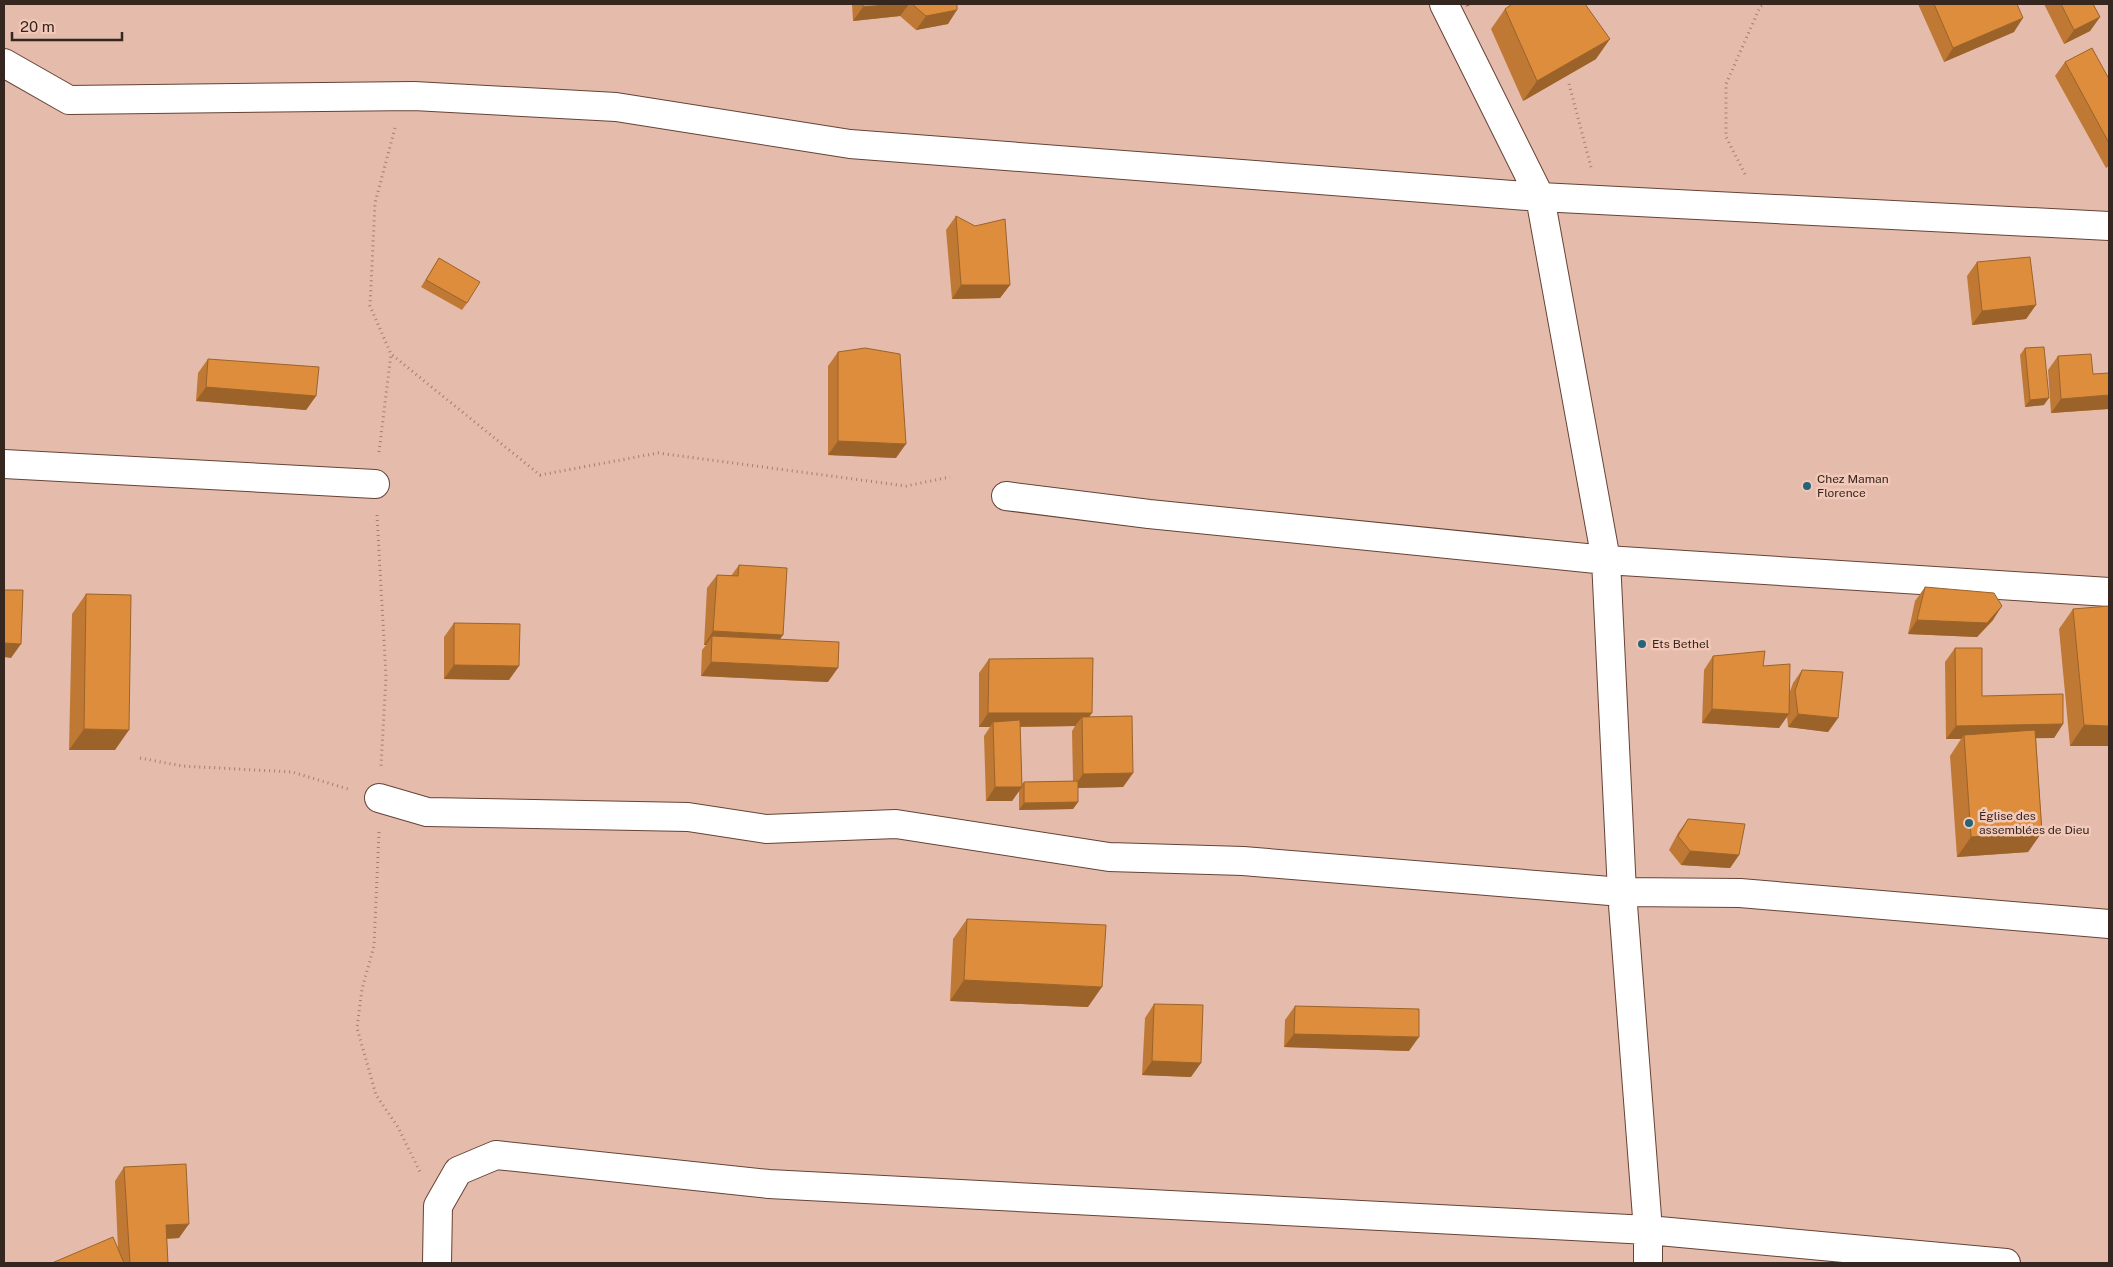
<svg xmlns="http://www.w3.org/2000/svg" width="2113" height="1267" viewBox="0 0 2113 1267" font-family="'Public Sans',sans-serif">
<rect width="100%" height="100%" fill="#e5bbac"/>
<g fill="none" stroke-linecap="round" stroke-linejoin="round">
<defs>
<path id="minor" d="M1444,4l96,193 66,363 16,332 26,338v33
M4,63l65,37 345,-4 202,11 234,37 690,53 569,29
M4,464l371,20
M1006,496l143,18 457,46 503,32
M379,798l48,14 261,5 78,12 130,-5 213,33 134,4 379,31 118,1 369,31
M437,1263l1,-57 20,-35 38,-16 273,29 879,46 358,33"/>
</defs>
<use href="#minor" stroke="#664336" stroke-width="30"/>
<path stroke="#9f7f74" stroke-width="3" stroke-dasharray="1 4" stroke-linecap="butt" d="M1569,84l22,83
M395,128l-20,75 -5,103 21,48 149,121 118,-22 248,33 44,-9
M1745,174l-19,-37v-53l34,-77 4,-3
M379,452l12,-98
M377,515l9,162 -5,89
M140,758l42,8 110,6 56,17
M379,832l-5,114 -12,43 -5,39 19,67 22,32 22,45"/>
<use href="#minor" stroke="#fff" stroke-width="28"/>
</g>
<path fill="#bf7934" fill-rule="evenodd" d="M852,4h105l-9,20 -32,6 -16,-14 -47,5z
M1918,4h99l-3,28 -70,30z
M2044,4h49l7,13 -10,14 -26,13z
M1505,9l91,50 -73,42 -32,-72z
M2065,62l44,17v87l-3,2 -51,-92z
M956,216l54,69 -10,13 -48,1 -6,-69z
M439,258l28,45 -5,7 -41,-23z
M1977,262l59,43 -10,14 -54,6 -5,-49z
M2025,348l19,57 -19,2 -5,-52z
M838,352l58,106 -68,-3v-89z
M2058,356l35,18 15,35 -57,4 -3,-43z
M208,359l108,37 -10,14 -110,-9 2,-28z
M739,565l41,74 48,43 -127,-6 1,-26 4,-5h-2l3,-57 10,-13 14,1z
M1925,587l68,33 -16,17 -69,-3 7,-33z
M86,594l29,156h-46l3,-136z
M2073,609l36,137h-39l-11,-117z
M454,623l55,57 -65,-1v-42z
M1955,648l27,48 81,28 -9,14h-18l6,94 -14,20 -71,5 -7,-101 11,-17h-15l-1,-77z
M1713,656l50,10 26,28 4,-11 9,-13 36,48 -10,14 -40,-5 -1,-11 -8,12 -77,-5 2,-53z
M989,659l100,58 44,56 -10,14 -45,1v14l-5,7 -54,1v-19l-7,10h-26l-2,-65 6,-9h-11v-54zM1075,726l-3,5 1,50 -49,1 -2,2 -2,-57z
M1688,819l51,36 -9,13 -49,-3 -12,-15 9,-17z
M967,919l121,88 -138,-6 3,-62z
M1154,1004l37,73 -49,-2 3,-57z
M1295,1006l114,45 -125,-4 1,-27z
M124,1167l55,71 -12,1 1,24h-116l66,-14 -3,-68z"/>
<path fill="#9b632a" d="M897,4h12l-9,12 -47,5 10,-14z
M1468,4h5l-8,3z
M957,10l-9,14 -32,6 10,-14z
M2100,17l-10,14 -26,13 10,-14z
M2023,18l-9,14 -70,30 9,-14z
M1610,39l-14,20 -73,42 14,-20z
M961,285h49l-10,13 -48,1z
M2036,305l-10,14 -54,6 10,-14z
M206,387l110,9 -10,14 -110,-9z
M2109,395v12l-1,2 -57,4 10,-14z
M2049,398l-5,7 -19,2 5,-7z
M838,441l68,3 -10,14 -68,-3z
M2002,606l-9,14 -16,17 -69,-3 9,-14z
M713,631l70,4 -10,14 -61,-13 -6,9h-2z
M4,643l17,1 -10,14 -7,-1z
M711,662l127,6 -10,14 -127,-6z
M454,665l65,1 -10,14 -65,-1z
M1712,709l77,5 -10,14 -77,-5z
M988,713h104l-9,13 -1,-9 -7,9 -82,1v-5l-3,5h-11z
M1798,714l40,4 -10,14 -40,-5z
M2063,724l-9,14 -90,1v-4l-3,4h-15l10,-13z
M2084,725l25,1v20h-39z
M84,729l45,1 -14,20h-46z
M1133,773l-10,14 -50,1 10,-14z
M995,787h27l-10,14h-26z
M1078,802l-5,7 -54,1 5,-7z
M2042,832l-14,20 -71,5 14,-20z
M1690,851l49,4 -9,13 -49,-3z
M964,980l138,7 -14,20 -138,-6z
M1294,1034l125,3 -10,14 -125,-4z
M1152,1061l49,2 -10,14 -49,-2z
M189,1224l-10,14 -23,1 10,-14z"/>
<path fill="#de8d3c" stroke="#9b632a" d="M863,4h34l-34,3z
M912,4h45v6l-31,6z
M1512,4h73l25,35 -73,42 -32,-72z
M1934,4h83l6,14 -70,30z
M2061,4h32l7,13 -26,13z
M2092,48l17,31v64l-44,-81z
M956,216l19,10 30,-7 5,66h-49z
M2030,257l6,48 -54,6 -5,-49z
M439,258l41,24 -13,21 -41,-23z
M2044,347l5,51 -19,2 -5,-52z
M865,348l35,6 6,90 -68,-3v-89z
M2091,354l2,20 16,-1v22l-48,4 -3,-43z
M208,359l111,8 -3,29 -110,-9z
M739,565l48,3 -4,67 -70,-4 4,-56 21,1z
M1925,587l69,6 8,13 -15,17 -70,-3z
M4,590h19l-2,54 -17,-1z
M86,594l45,1 -2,135 -45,-1z
M2109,606v120l-25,-1 -11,-116z
M454,623l66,1 -1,42 -65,-1z
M712,636l127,6 -1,26 -127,-6z
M1955,648h27v48l81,-2v30l-107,2z
M1765,651l-2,15 27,-2 -1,50 -77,-5 1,-53z
M1093,658l-1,55h-104l1,-54z
M1802,670l41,2 -5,46 -40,-4 -3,-23z
M1132,716l1,57 -50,1 -1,-57z
M1020,720l2,67h-27l-2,-65z
M2035,730l7,102 -71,5 -7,-102z
M1078,781v21l-54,1v-21z
M1688,819l57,5 -6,31 -49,-4 -12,-15z
M967,919l139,6 -4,62 -138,-7z
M1154,1004l49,1 -2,58 -49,-2z
M1295,1006l124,3v28l-125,-3z
M186,1164l3,60 -23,1 2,38h-38l-6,-96z
M113,1237l11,26h-72z"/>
<g fill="#246579" stroke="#f2c8b8" stroke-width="2">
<circle cx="1807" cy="486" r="5"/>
<circle cx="1642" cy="644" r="5"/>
<circle cx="1969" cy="823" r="5"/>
</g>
<g text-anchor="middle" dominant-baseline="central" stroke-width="5" stroke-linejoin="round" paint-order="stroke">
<g font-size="12" fill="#362620" stroke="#f2c8b8" text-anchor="start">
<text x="1817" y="479">Chez Maman<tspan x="1817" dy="14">Florence</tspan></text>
<text x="1652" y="644">Ets Bethel</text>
<text x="1979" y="816">Église des<tspan x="1979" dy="14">assemblées de Dieu</tspan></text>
</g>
</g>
<rect width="2113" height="1267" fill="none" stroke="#362620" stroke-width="10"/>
<path d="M12 32v8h110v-8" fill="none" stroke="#362620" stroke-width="2.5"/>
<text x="20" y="32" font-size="15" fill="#362620" stroke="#f2c8b8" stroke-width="4" paint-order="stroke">20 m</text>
</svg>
